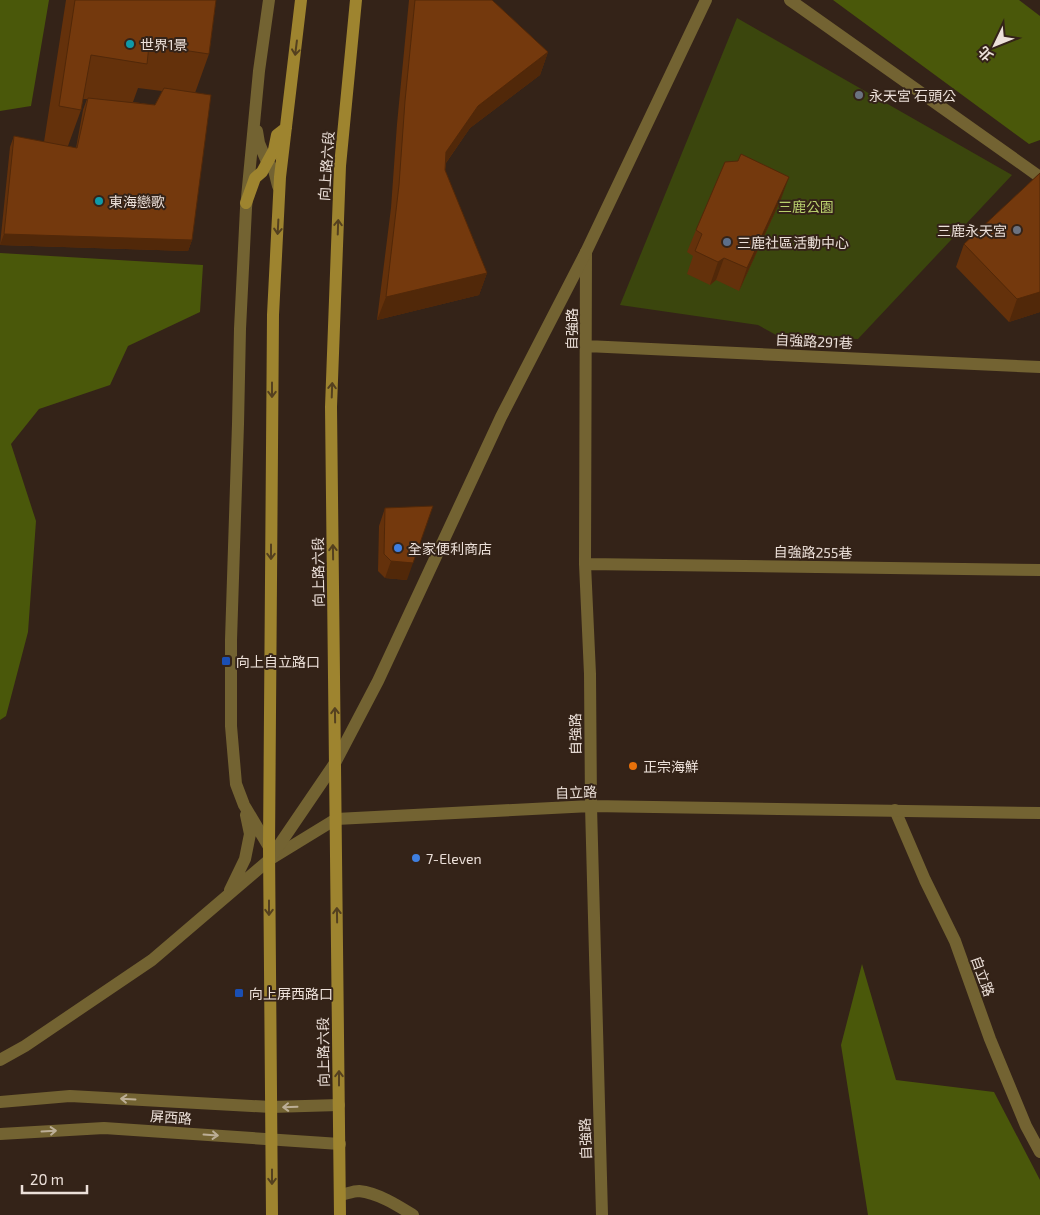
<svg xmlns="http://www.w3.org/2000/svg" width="1040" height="1215" viewBox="0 0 1040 1215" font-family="'Exo 2','Noto Sans TC',sans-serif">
<rect width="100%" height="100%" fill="#342318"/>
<path fill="#3b460d" d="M737,18l275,157 -154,164 -23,-1 -48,3 -29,-16 -138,-20z"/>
<path fill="#4a580a" d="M0,0h49l-18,106 -31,5z
M833,0h186l21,16v124l-11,4z
M0,253l203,12 -3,47 -72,34 -18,39 -71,24 -28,35 25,77 -8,111 -22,84 -6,4z
M862,964l34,116 98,12 46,88v35h-172l-27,-170z"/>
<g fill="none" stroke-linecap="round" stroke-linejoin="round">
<path stroke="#736332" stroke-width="12" d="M895,810l30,70 30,61 35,98 36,87 14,26
M340,1195c6,-1 13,-4 19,-4 19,2 38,14 54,24"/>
<path stroke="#736332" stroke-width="12" d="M269,0l-10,71 -13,137 -6,121 -2,95 -7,216v86l5,58 8,21 25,42
M790,0l250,177
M257,131l2,12 8,19 7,8 4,16
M586,252l-1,312 5,110 1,132 11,409
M586,346l454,21
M585,564l455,6
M230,890l15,-31 5,-25 -4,-19
M0,1060l25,-14 127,-86 117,-100 67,-41 255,-13 449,7"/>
<path stroke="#736332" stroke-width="12" d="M269,860l66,-97 43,-82 123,-264 85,-165 120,-252
M0,1102l70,-6 201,11 68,-2
M0,1134l104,-6 236,16"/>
<path stroke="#9e842f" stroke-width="12" d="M246,203l9,-25 7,-6 12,-22 3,-15 9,-7
M272,1215l-3,-368 4,-532 7,-138 21,-177
M340,1215l-9,-808 9,-241 16,-166"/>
</g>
<path fill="#64310b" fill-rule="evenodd" d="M66,0h150l-7,54 -14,39 -3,147 -4,11 -188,-6 10,-98 4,-11 30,6zM138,88l24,3 -7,14 -22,-3zM83,99h4l-4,11 -7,38 -8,-2 13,-36z
M409,0h83l56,52 -8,23 -70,53 -24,35 -1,7 42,103 -8,22 -102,25 14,-112 6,-84z
M1040,173v139l-31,10 -53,-55 8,-23z
M781,199l-42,92 -23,-11 -6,5 -23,-11 6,-18 -6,-4 9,-22z
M385,508l22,72 -22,-2 -7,-7 1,-45z"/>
<path fill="#512809" d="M548,52l-8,23 -70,53 -32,46 8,-22 32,-46z
M789,177l-8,22 -42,92 8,-23z
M4,234l188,6 -4,11 -188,-6z
M724,258l-8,22 -6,5 8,-23z
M487,273l-8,22 -102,25 9,-23z
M1040,292v20l-31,10 8,-23z
M391,561l22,2 -6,17 -22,-2z"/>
<path fill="#74390d" stroke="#512809" d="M75,0h141l-7,54 -60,-9 -2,19 -56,-9 -10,55 -22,-4z
M415,0h77l56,52 -70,54 -32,46 -1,18 42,103 -101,24 13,-112 6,-84z
M164,88l47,7 -19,145 -188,-6 10,-98 63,12 11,-50 67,7z
M741,154l48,23 -42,91 -23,-10 -6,4 -23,-11 7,-17 -6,-4 29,-68 13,-1z
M1040,173v119l-23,7 -53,-55z
M433,506l-20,57 -22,-2 -7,-7 1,-46z"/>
<defs><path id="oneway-shaft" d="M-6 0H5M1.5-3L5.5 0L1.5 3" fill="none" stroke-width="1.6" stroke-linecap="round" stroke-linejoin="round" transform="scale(1.25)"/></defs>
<g stroke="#54401f">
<use href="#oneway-shaft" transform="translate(296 48) rotate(97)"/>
<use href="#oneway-shaft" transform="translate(278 227) rotate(93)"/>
<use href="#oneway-shaft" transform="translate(338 227) rotate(-88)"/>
<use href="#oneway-shaft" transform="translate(272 390) rotate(90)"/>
<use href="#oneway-shaft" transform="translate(332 390) rotate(-88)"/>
<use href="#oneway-shaft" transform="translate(271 552) rotate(90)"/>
<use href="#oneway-shaft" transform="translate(333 552) rotate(-91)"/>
<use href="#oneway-shaft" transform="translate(335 715) rotate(-91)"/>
<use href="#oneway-shaft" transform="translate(269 908) rotate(90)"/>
<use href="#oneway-shaft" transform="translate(337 915) rotate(-91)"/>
<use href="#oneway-shaft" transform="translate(339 1078) rotate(-90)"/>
<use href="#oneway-shaft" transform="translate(272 1177) rotate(90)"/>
</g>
<g stroke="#bcae96">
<use href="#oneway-shaft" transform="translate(128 1099) rotate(-177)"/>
<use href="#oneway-shaft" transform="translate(290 1107) rotate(178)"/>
<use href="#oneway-shaft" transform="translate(49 1131) rotate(-3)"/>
<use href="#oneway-shaft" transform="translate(211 1135) rotate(4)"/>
</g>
<g fill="#0f9aa8" stroke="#342318" stroke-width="2">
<circle cx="130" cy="44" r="5"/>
<circle cx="99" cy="201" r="5"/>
</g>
<g fill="#6b7280" stroke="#342318" stroke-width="2">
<circle cx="859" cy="95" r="5"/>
<circle cx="1017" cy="230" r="5"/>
</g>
<circle fill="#5c6f8a" stroke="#342318" stroke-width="2" cx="727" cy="242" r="5"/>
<g fill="#3f7fe0" stroke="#342318" stroke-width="2">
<circle cx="398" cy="548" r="5"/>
<circle cx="416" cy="858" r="5"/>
</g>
<g fill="#1a4fb4" stroke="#342318" stroke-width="2">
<rect x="221" y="656" width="10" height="10" rx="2.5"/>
<rect x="234" y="988" width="10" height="10" rx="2.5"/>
</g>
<circle fill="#e8710a" stroke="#342318" stroke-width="2" cx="633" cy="766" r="5"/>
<g text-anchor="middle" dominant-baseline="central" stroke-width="4" stroke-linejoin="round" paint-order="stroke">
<g font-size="14" fill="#ece0d9" stroke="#342318" text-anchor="start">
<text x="140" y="44">世界1景</text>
<text x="869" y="95">永天宮 石頭公</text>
<text x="109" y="201">東海戀歌</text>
<text x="1007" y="230" text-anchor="end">三鹿永天宮</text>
<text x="737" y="242">三鹿社區活動中心</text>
<text x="408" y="548">全家便利商店</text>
<text x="236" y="661">向上自立路口</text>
<text x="643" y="766">正宗海鮮</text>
<text x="426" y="858">7-Eleven</text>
<text x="249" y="993">向上屏西路口</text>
</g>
<g font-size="14" fill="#ece0d9" stroke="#342318">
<text transform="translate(326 166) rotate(-86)">向上路六段</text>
<text transform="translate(571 329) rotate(-90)">自強路</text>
<text transform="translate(814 341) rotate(3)">自強路291巷</text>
<text transform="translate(813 552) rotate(1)">自強路255巷</text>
<text transform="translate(318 572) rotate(-91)">向上路六段</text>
<text transform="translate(575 734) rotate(-91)">自強路</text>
<text transform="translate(576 792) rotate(-2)">自立路</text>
<text transform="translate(983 976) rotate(70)">自立路</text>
<text transform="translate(323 1052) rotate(-91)">向上路六段</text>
<text transform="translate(171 1117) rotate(4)">屏西路</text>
<text transform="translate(585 1139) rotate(-92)">自強路</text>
</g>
<g font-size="14" fill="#bad16e" stroke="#342318">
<text x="806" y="206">三鹿公園</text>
</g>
</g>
<g transform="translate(995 45) rotate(227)" stroke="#342318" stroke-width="4" paint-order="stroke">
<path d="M0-4L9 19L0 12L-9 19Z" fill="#ece0d9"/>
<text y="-8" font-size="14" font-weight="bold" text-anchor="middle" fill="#ece0d9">北</text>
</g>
<path d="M22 1185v8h65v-8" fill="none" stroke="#ece0d9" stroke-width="2.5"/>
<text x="30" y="1185" font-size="15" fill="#ece0d9" stroke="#342318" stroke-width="4" paint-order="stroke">20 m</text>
</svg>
